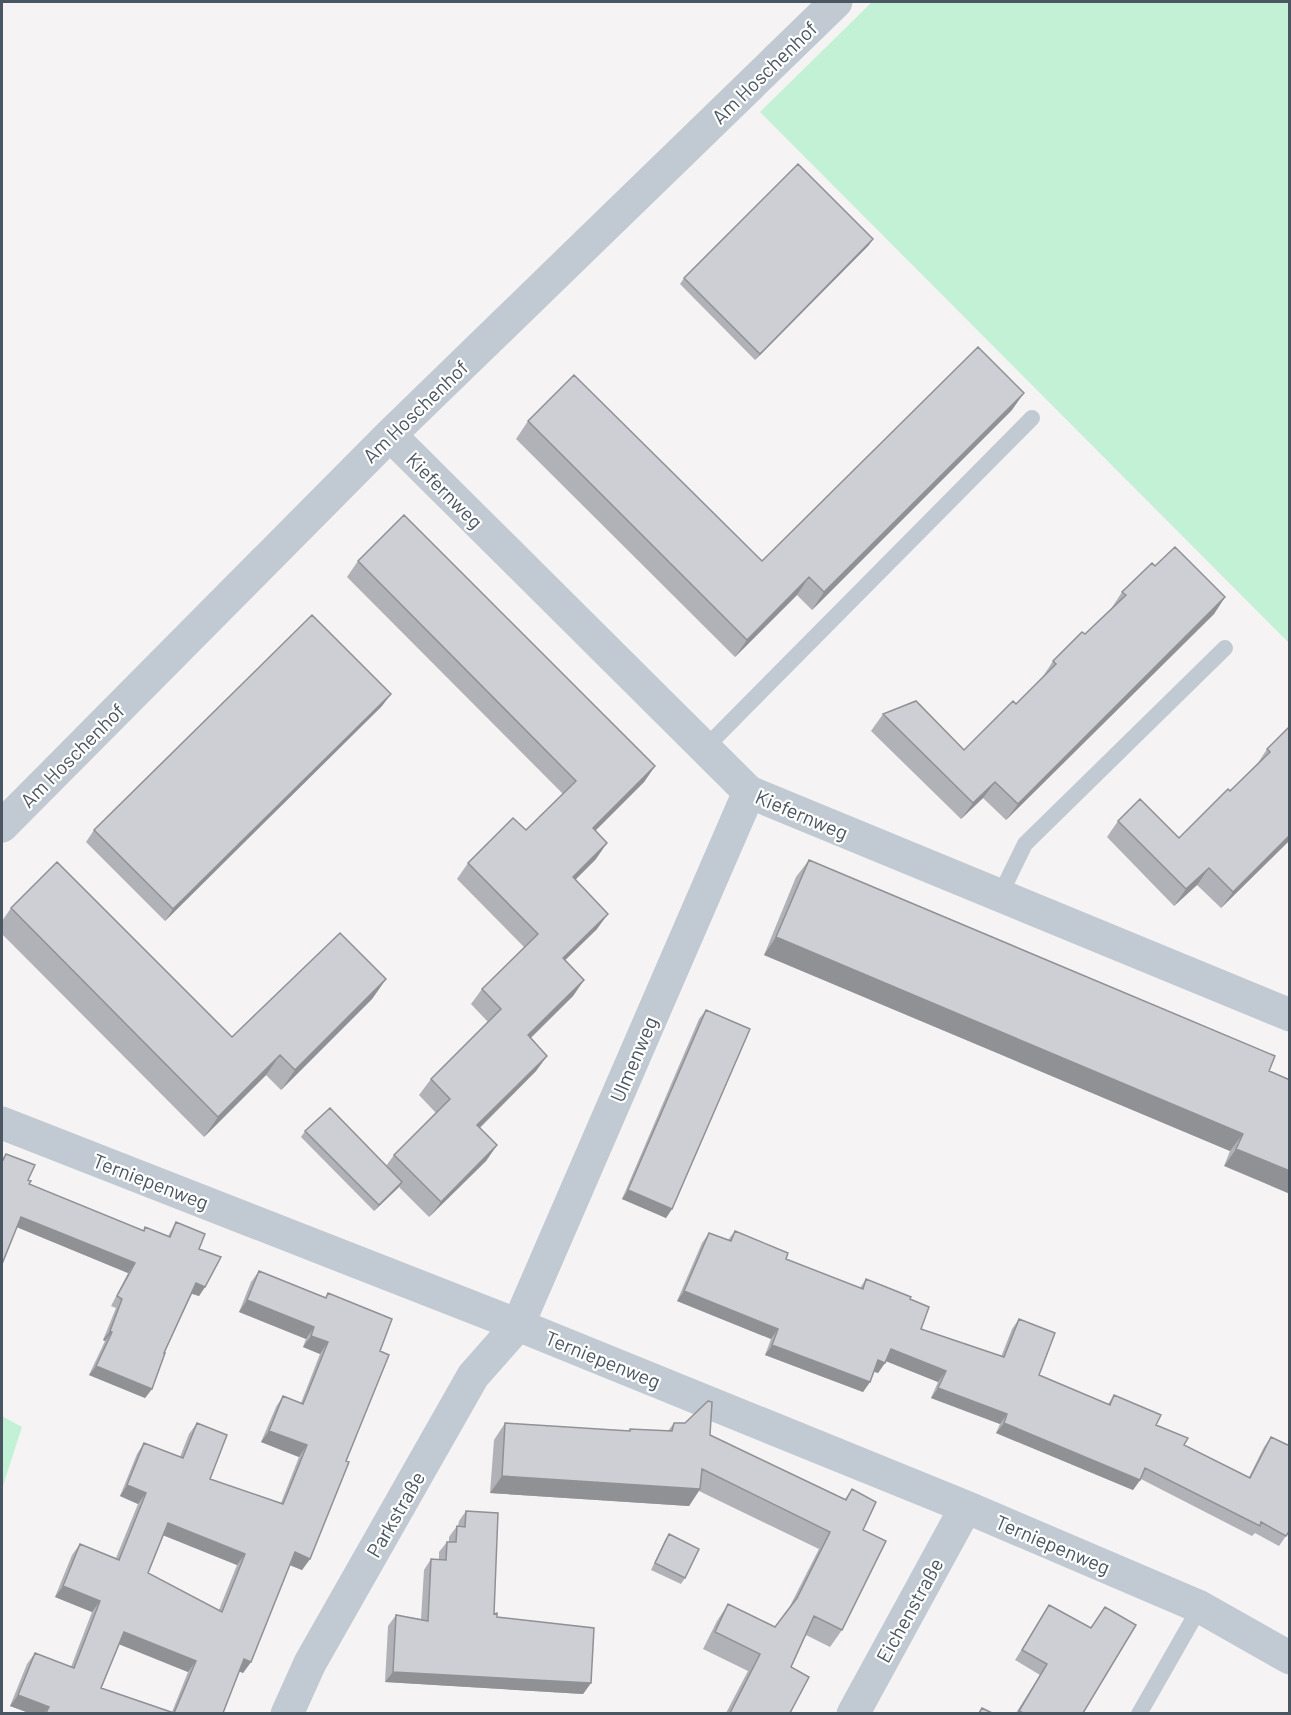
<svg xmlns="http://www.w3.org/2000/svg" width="1291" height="1715" viewBox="0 0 1291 1715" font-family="Barlow,sans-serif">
<rect width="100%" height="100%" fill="#f5f3f3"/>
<path fill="#c3f1d5" d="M872,2h417v641l-529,-531z
M2,1416l20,11 -20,62z"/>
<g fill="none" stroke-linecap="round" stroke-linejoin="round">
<path stroke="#c1cad2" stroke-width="16" d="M704,749l328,-331
M1000,895l25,-51 200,-196
M1139,1714l61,-107"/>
<path stroke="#c1cad2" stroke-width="33" d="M390,435l359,357 541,223
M2,826l388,-391 446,-433
M2,1123l516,202 448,182 234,100 90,51
M287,1714l23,-51 163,-287 45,-51 231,-533
M853,1714l113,-207"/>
</g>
<path fill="#b0b2b7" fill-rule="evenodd" d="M869,245l-114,115 -75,-76 4,-6z
M1012,410l-200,200 -15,-15 -62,62 -219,-218 12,-18 234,140z
M358,561l297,205 -11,16 -49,49 1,28 -21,21 22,49 -32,31 19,20 -11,16 -42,42 16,18 -11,15 -56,57 17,17 -11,16 -57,56 -30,-30 -25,24 -73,-74 4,-6 81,35 8,-11 42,-42 -17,-18 12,-16 57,-57 -17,-18 11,-15 42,-42 -67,-68 11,-16 58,-33 37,-36 -216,-217z
M1155,566l70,31 -11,17 -208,206 -23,-22 -22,21 -90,-88 12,-17 81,36 52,-46 26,-26 11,-17 32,-27 26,-25 11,-17z
M382,706l-217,215 -79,-79 8,-12z
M1290,726v114l-69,68 -24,-23 -23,21 -67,-69 11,-16 61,17 77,-72 11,-17z
M809,860l460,211 21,9 -66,86 6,-15 -466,-196 32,-78z
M11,908l221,129 154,-58 -14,20 -91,91 -15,-15 -62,62 -202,-203v-13z
M706,1010l-34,199 -6,9 -44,-19 77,-180z
M6,1154l22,26 1,4 114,47 2,-4 23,9 8,-14 23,27 6,38 -6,9 -7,-2 -28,59 -12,36 -7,9 -56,-23 16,-34 -2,-1 13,-32 -5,-2 17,-33 -111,-46 -15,37v-104z
M735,1231l51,28 74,29 6,-9 44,20 11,30 80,28 11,-28 7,-10 20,56 69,29 6,-9 70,50 65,32 15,-30 7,-10 15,99 -7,10 -24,-13 -3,3 -111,-57 -8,11 -137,-57 4,-9 -69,-26 7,-16 -52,-21 -8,12 -4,-1 -4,10 -7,10 -98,-37 6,-16 -94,-38 25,-58 7,-10 19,7z
M259,1271l66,27 3,-5 52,58 -34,110 -36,98 -8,11 -12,-5 -39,97 -8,11 -4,-2 -16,42h-194l-19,-7 17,-42 8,-11 36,14 21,-55 -37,-15 17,-42 8,-11 36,14 22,-54 -18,-8 17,-42 7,-11 36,14 9,-23 8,-11 13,56 71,24 18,-46 -38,-15 15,-35 7,-11 18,7 19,-49 -17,-7 3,-8 -67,-27 12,-30zM163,1535l74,30 -18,45 -71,-37zM119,1644l69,28 -16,40 -71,-24z
M505,1423l123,8 2,-2 38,2 6,-8 36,12 135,64 7,-10 11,41 -21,100 -12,17 -24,-12 -15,32 -1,46h-64l22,-42 -45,-22 14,-28 11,-17 47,23 13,-17 31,-61 -120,-58 -10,15 -199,-13 4,-53z
M466,1511l28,103 3,3 94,66 -8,11 -198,-12 3,-56 8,-11 25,4 3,-49 7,-11 8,1v-8l8,-10h2v-5l8,-11h1l1,-5z
M669,1534l16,44 -4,6 -30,-14 14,-30z
M1049,1605l42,23 14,-21 -22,106h-67l24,-38 -25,-15z"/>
<path fill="#909195" d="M873,239l-4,6 -114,115 5,-6z
M1024,393l-12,17 -200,200 12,-18z
M809,577l-12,18 -62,62 12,-17z
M1225,597l-11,17 -208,206 12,-16z
M391,694l-9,12 -217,215 8,-12z
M655,766l-11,16 -62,62 11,-16z
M995,782l-12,16 -22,21 12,-16z
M1290,835v5l-69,68 12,-16z
M607,843l-11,16 -34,34 11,-16z
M1209,868l-12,17 -23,21 12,-17z
M608,914l-11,15 -46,45 12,-16z
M776,937l467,197 -13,17 -466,-196z
M386,979l-14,20 -91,91 14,-20z
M584,980l-11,16 -56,55 11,-16z
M280,1055l-14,20 -62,62 14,-20z
M547,1056l-11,15 -70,70 11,-16z
M497,1145l-11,16 -57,56 12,-15z
M1236,1149l54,22v23l-66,-28z
M402,1182l-4,6 -24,23 5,-6z
M628,1190l44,19 -6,9 -44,-19z
M21,1217l114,46 -7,10 -114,-47z
M196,1283l9,4 -6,9 -9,-3z
M684,1291l94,38 -7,10 -94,-38z
M247,1300l67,27 -8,12 -67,-27z
M110,1331l2,1 -7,9 -2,-1z
M311,1336l17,6 -8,12 -17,-7z
M772,1345l98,37 -7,10 -98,-37z
M891,1349l55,22 -8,11 -55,-22z
M878,1360l7,3 -7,10 -7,-3z
M96,1366l56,23 -7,9 -56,-23z
M938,1388l69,26 -7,10 -69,-26z
M1004,1423l136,57 -7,10 -137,-57z
M269,1431l38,14 -8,12 -38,-15z
M502,1476l198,13 -11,17 -199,-13z
M127,1485l19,8 -8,11 -18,-8z
M168,1523l77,31 -8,11 -77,-31z
M295,1552l15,7 -8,11 -15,-6z
M63,1586l37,15 -8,11 -37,-15z
M124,1632l72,29 -8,11 -72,-29z
M244,1659l7,3 -8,11 -7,-3z
M393,1672l198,11 -8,11 -198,-12z
M18,1695l31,12 -5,6h-15l-19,-7z"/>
<path fill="#cdcfd5" stroke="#909195" stroke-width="1.5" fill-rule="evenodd" d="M798,164l75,75 -113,115 -76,-76z
M978,347l46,46 -200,199 -15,-15 -62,63 -219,-219 46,-46 188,186z
M404,515l251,251 -62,62 14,15 -34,34 35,37 -45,44 21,22 -56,55 19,21 -70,69 20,20 -56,57 -47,-47 56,-56 -19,-20 70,-70 -19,-20 56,-55 -70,-71 45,-45 13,12 50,-49 -218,-220z
M1175,547l50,50 -207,207 -23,-22 -22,21 -90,-89 33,-13 48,49 49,-49 3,3 40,-40 -3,-3 29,-29 3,2 41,-39 -4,-3 30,-29 3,3z
M312,615l79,79 -218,215 -79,-79z
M1290,726v109l-57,57 -24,-24 -23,21 -68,-68 22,-22 39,39 49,-49 2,2 40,-39 -3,-3z
M809,860l466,196 -6,15 21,9v91l-54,-22 7,-15 -467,-197z
M57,862l175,175 108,-104 46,46 -91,91 -15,-15 -62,62 -207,-209z
M706,1010l44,19 -78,180 -44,-19z
M330,1108l72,74 -23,23 -74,-74z
M6,1154l29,11 -7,15 3,1 -2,3 115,47 1,-4 25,10 6,-15 29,12 -6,15 22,8 -16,30 -9,-4 -32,70h1l-13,36 -56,-23 16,-34 -2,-1 12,-32 -5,-3 18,-33 -114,-46 -19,47v-102z
M735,1231l53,22 -2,6 77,30 3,-10 45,18 -1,2 19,8 -8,22 83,28 15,-38 36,14 -16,42 71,30 4,-10 47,20 -5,10 32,13 -4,7 66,33 21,-41 19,9v84l-4,6 -25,-14 -1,4 -115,-58 -5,12 -136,-57 3,-9 -69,-26 8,-17 -55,-22 -6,14 -7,-3 -8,22 -98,-37 6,-16 -94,-38 25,-58 22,8z
M259,1271l67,27 2,-5 64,26 -12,32 9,4 -43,106 3,1 -39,97 -15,-7 -44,110 -7,-3 -21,54h-177l3,-6 -31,-12 17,-42 39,15 26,-67 -37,-15 17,-42 39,16 27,-67 -19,-8 17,-42 39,15 14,-35 30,12 -17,44 73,25 24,-59 -38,-14 14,-35 20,8 25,-62 -17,-6 3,-9 -67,-27zM168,1523l77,31 -23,58 -74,-39zM124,1632l72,29 -22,52 -73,-25z
M708,1401l4,1 -2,33 136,65 6,-11 24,13 -13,28 23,11 -44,89 -28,-14 -23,51 18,10 -19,36h-60l30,-59 -45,-22 13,-28 47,23 22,-29 33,-66 -128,-63 -2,20 -198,-13 3,-53 125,8v-2l42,2 2,-8h11z
M466,1511l32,2 -4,101 3,-1v4l97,11 -3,55 -198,-11 3,-57 32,6 3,-62 15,1 1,-18h9l1,-16 8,1z
M669,1534l30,15 -14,29 -30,-15z
M1049,1605l42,23 14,-21 31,18 -53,88h-60l-4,-2 28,-47 -25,-14z
M982,1708l10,5h-13z"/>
<g text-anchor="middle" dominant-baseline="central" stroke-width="4.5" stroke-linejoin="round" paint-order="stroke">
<g font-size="20" fill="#4a5661" stroke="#fff">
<text transform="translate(764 72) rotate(-44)">Am Hoschenhof</text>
<text transform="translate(415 411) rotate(-44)">Am Hoschenhof</text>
<text transform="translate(445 490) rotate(45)">Kiefernweg</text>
<text transform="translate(72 755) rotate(-45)">Am Hoschenhof</text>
<text transform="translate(802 814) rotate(23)">Kiefernweg</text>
<text transform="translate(633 1059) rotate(-67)">Ulmenweg</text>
<text transform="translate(151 1181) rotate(21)">Terniepenweg</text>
<text transform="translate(603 1359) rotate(22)">Terniepenweg</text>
<text transform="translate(395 1514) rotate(-60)">Parkstraße</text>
<text transform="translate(1053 1544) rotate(23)">Terniepenweg</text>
<text transform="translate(909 1610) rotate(-61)">Eichenstraße</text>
</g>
</g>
<rect width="1291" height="1715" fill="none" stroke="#4a5661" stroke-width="6"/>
</svg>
